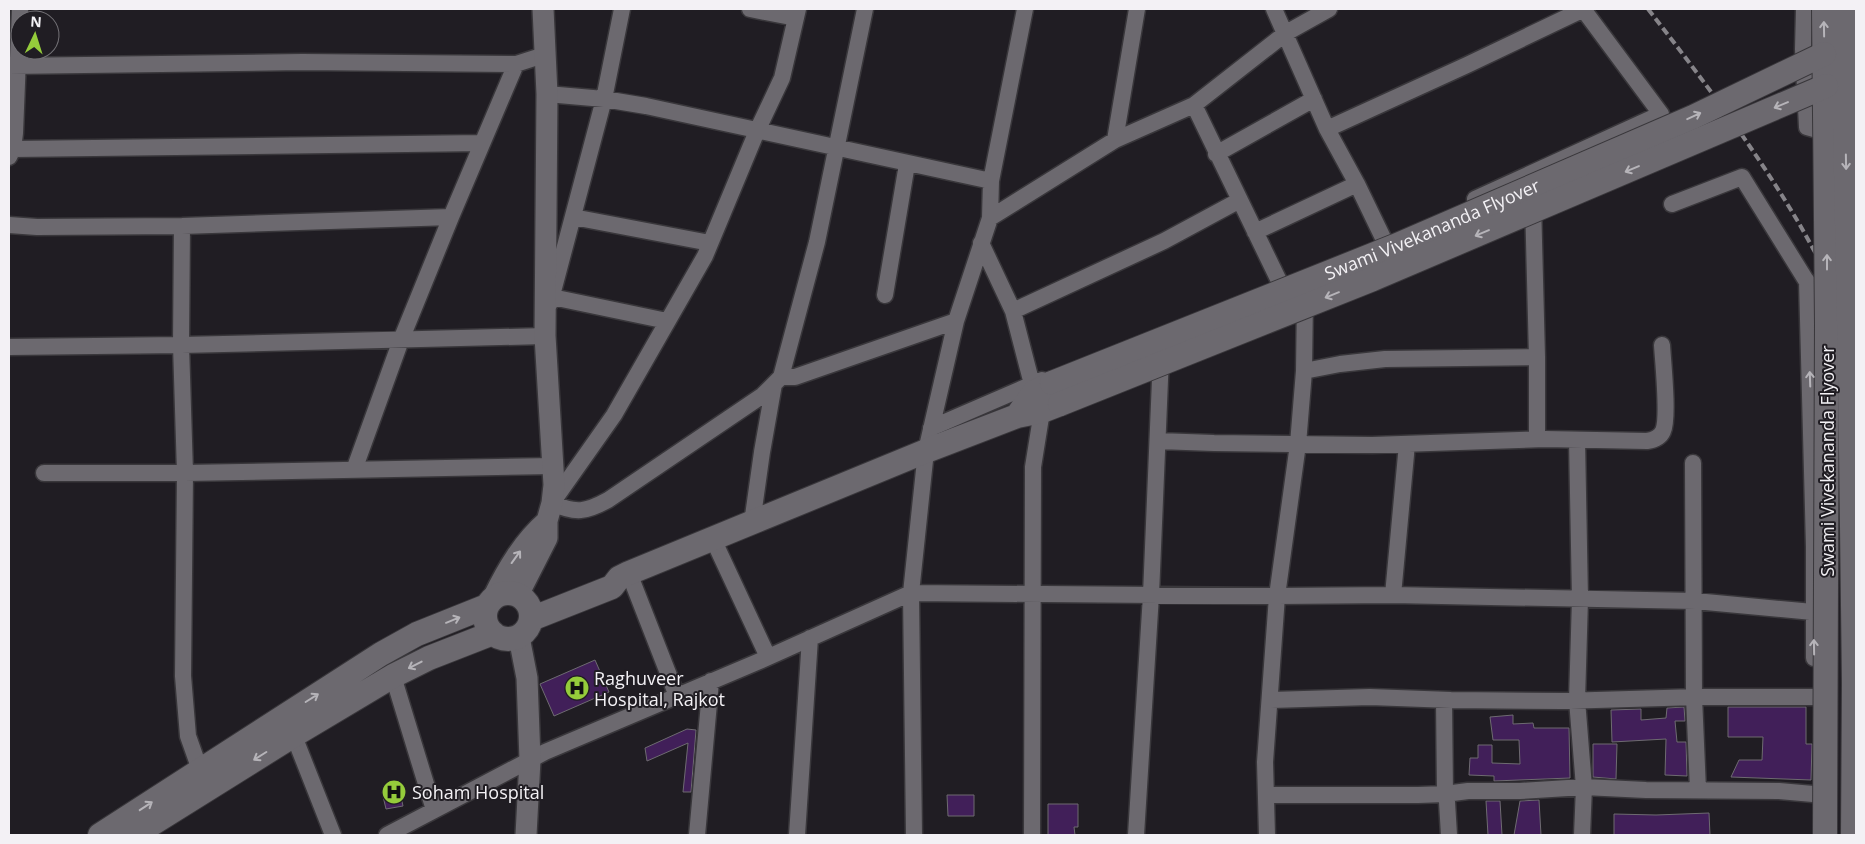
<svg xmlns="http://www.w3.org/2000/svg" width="1865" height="844" viewBox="0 0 1865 844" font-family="'Open Sans',sans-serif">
<rect width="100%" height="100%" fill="#201d23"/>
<path fill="#411f59" stroke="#6e6b71" d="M595,660l14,32 -55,24 -14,-32z
M1684,707l1,14h-10l2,21h9l1,34 -22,-1 1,-36 -54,3 -1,-32 30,-1v11l25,-2 1,-10z
M1728,707h78v37h6l-1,36 -80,-3 8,-17h23l1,-23h-35z
M1513,715v9l20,-1 1,5h35l1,50 -76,3v-5l-25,-1 1,-17h8v-13h14v18l28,1 -1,-24h-26l-3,-23z
M687,729l9,1 -5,62h-8l5,-49 -41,18 -2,-13z
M1593,744h24l-1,35 -23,-2z
M399,788l4,18 -17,3 -4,-17z
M947,795h27v21h-26z
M1539,800l2,35h-27l6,-34z
M1486,801h14l2,34h-14z
M1048,804h30v23h-4l1,8h-27z
M1709,813l1,22h-96v-21l42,1z"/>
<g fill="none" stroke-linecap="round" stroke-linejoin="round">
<defs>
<path id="minor" d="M750,9l46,9
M798,9l-16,69 -25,53 -52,125 -91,159 -62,88c24,11 34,9 56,-3l155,-105 18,-18 36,-135 48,-233
M1274,9l53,120 30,55 27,56
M1804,9l-1,40 4,78 14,4 12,2
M9,66l293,-4 214,2 28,-9
M547,94l57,5 42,7 345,75
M1194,105l86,178
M1327,129l140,-64 117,-56
M1115,140l22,-131
M13,149l469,-6
M1216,154l98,-55
M9,157l4,-8 2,-16 5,-124
M1475,199l186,-85 -78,-105
M1533,202l4,155v82
M1672,204l70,-27 70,113
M573,217l137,26
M990,218l125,-78 79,-35 92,-72 43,-24
M9,225l28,2 145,-1 269,-9
M182,226l-1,119 4,128 -2,203 5,60 12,34
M1255,232l102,-48
M981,243l32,68 21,81 8,19 -9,56 -1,368
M1807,281l7,266v111
M885,295l22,-131
M552,297l115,24
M550,303l54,-204 18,-90
M1013,311l151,-70 76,-41
M9,347l172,-2 364,-9
M1304,371l36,-7 45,-5 152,-2
M781,377h14l161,-56
M931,428l111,-48
M1577,440l3,159 -3,101 7,87 -2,48
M1158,441l56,2 158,2 173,-6 102,2c7,-1 13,-3 16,-10 6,-13 0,-69 -1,-86
M1693,463l1,234 4,93
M354,470l47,-130 50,-123 65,-153
M44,473h141l368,-7
M752,523l10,-71 12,-68
M713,539l55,118
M629,573l48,123
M1393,595l14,-151
M393,676l41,134
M1271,700l99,-3 81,3 111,1 135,-4h118
M1444,700l1,94 2,8 2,33
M290,726l43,109
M1266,795h152l27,-1 23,-3h52l64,-4 62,3 133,1 34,3
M387,835l158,-83 217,-92 149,-67 366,3 116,-1 302,6 118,11
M697,835l14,-154
M797,835l13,-197
M914,835l-3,-242 15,-142 30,-130 34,-103 1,-37 34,-172
M1136,835l15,-240 10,-239
M1267,835l-2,-73 12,-166 21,-152 6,-73 1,-74"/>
<path id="tertiary" d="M518,595l29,-57v-17l5,-18 2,-18 -9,-149 2,-242 -4,-85
M493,598c14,-29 30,-56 54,-77
M519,637l8,41 3,82 -4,75"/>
<path id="secondary" d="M1017,416l17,-24 18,-9
M485 616a23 23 0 1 1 46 0a23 23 0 1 1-46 0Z
M531,619l81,-32 7,-9 10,-5 297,-122 91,-35 25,-5 18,-7
M100,835l281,-181 36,-20 70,-28
M134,835l160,-100 99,-59 36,-18 64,-25"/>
</defs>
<use href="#minor" stroke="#39373b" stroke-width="19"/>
<use href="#tertiary" stroke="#39373b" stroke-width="24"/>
<use href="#secondary" stroke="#39373b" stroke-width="26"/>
<use href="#minor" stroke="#6c696f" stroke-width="16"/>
<use href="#tertiary" stroke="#6c696f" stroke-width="21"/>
<use href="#secondary" stroke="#6c696f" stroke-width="24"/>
<path stroke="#868489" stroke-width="4" stroke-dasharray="8 4" stroke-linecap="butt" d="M1648,9c53,68 105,137 149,211 21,36 39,73 59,110"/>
<defs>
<g id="secondary-bridge">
<path d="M1824,9l3,315 -2,511"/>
<path d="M1845,9v118l5,243 4,313 -1,152"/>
<path id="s1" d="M1052,383l343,-137 298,-129 131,-63"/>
<path d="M1060,404l313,-125 453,-193"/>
</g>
</defs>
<use href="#secondary-bridge" stroke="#39373b" stroke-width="26" stroke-linecap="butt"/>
<use href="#secondary-bridge" stroke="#6c696f" stroke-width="24"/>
</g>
<defs><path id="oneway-shaft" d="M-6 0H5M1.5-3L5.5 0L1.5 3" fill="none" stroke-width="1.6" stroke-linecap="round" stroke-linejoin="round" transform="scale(1.25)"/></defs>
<g stroke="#b6b4b9">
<use href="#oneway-shaft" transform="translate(1824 29) rotate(-91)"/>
<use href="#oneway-shaft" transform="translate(1781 105) rotate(157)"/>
<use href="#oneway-shaft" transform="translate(1694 116) rotate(-25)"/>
<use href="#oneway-shaft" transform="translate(1846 162) rotate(89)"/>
<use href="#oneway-shaft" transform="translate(1632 169) rotate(157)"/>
<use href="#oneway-shaft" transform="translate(1482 233) rotate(157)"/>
<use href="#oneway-shaft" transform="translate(1827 262) rotate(-90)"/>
<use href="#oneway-shaft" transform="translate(1332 295) rotate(158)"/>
<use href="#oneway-shaft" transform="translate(1810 379) rotate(-92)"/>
<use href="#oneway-shaft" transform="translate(516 557) rotate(-54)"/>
<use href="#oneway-shaft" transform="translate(453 620) rotate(-22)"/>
<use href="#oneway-shaft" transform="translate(1814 647) rotate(-91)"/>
<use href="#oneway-shaft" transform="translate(415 665) rotate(153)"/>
<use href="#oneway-shaft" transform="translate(312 698) rotate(-32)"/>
<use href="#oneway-shaft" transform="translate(260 756) rotate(148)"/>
<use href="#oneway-shaft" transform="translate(146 806) rotate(-33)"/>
</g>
<defs>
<symbol id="hospital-disc" viewBox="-11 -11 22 22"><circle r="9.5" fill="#95cc3b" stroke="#201d23"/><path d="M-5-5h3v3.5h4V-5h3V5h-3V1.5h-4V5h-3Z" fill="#111"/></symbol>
</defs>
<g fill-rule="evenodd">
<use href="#hospital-disc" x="563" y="674" width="28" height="28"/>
<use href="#hospital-disc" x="380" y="778" width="28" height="28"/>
</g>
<g text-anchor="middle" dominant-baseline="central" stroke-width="4" stroke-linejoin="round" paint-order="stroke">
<g font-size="18" fill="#f3f1f5" stroke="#201d23">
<text stroke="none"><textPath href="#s1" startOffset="410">Swami Vivekananda Flyover</textPath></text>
<text transform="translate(1827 461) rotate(-90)">Swami Vivekananda Flyover</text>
</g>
<g font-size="18" fill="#f3f1f5" stroke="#201d23" text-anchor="start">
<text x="594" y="678">Raghuveer<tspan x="594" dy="21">Hospital, Rajkot</tspan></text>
<text x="412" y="792">Soham Hospital</text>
</g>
</g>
<rect width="1865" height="844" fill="none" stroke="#f3f1f5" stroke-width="20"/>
<g transform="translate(35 35) rotate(4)"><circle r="24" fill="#201d23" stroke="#747277"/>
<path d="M0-4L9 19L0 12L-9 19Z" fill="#95cc3b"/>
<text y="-8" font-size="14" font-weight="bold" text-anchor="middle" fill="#f3f1f5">N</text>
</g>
</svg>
